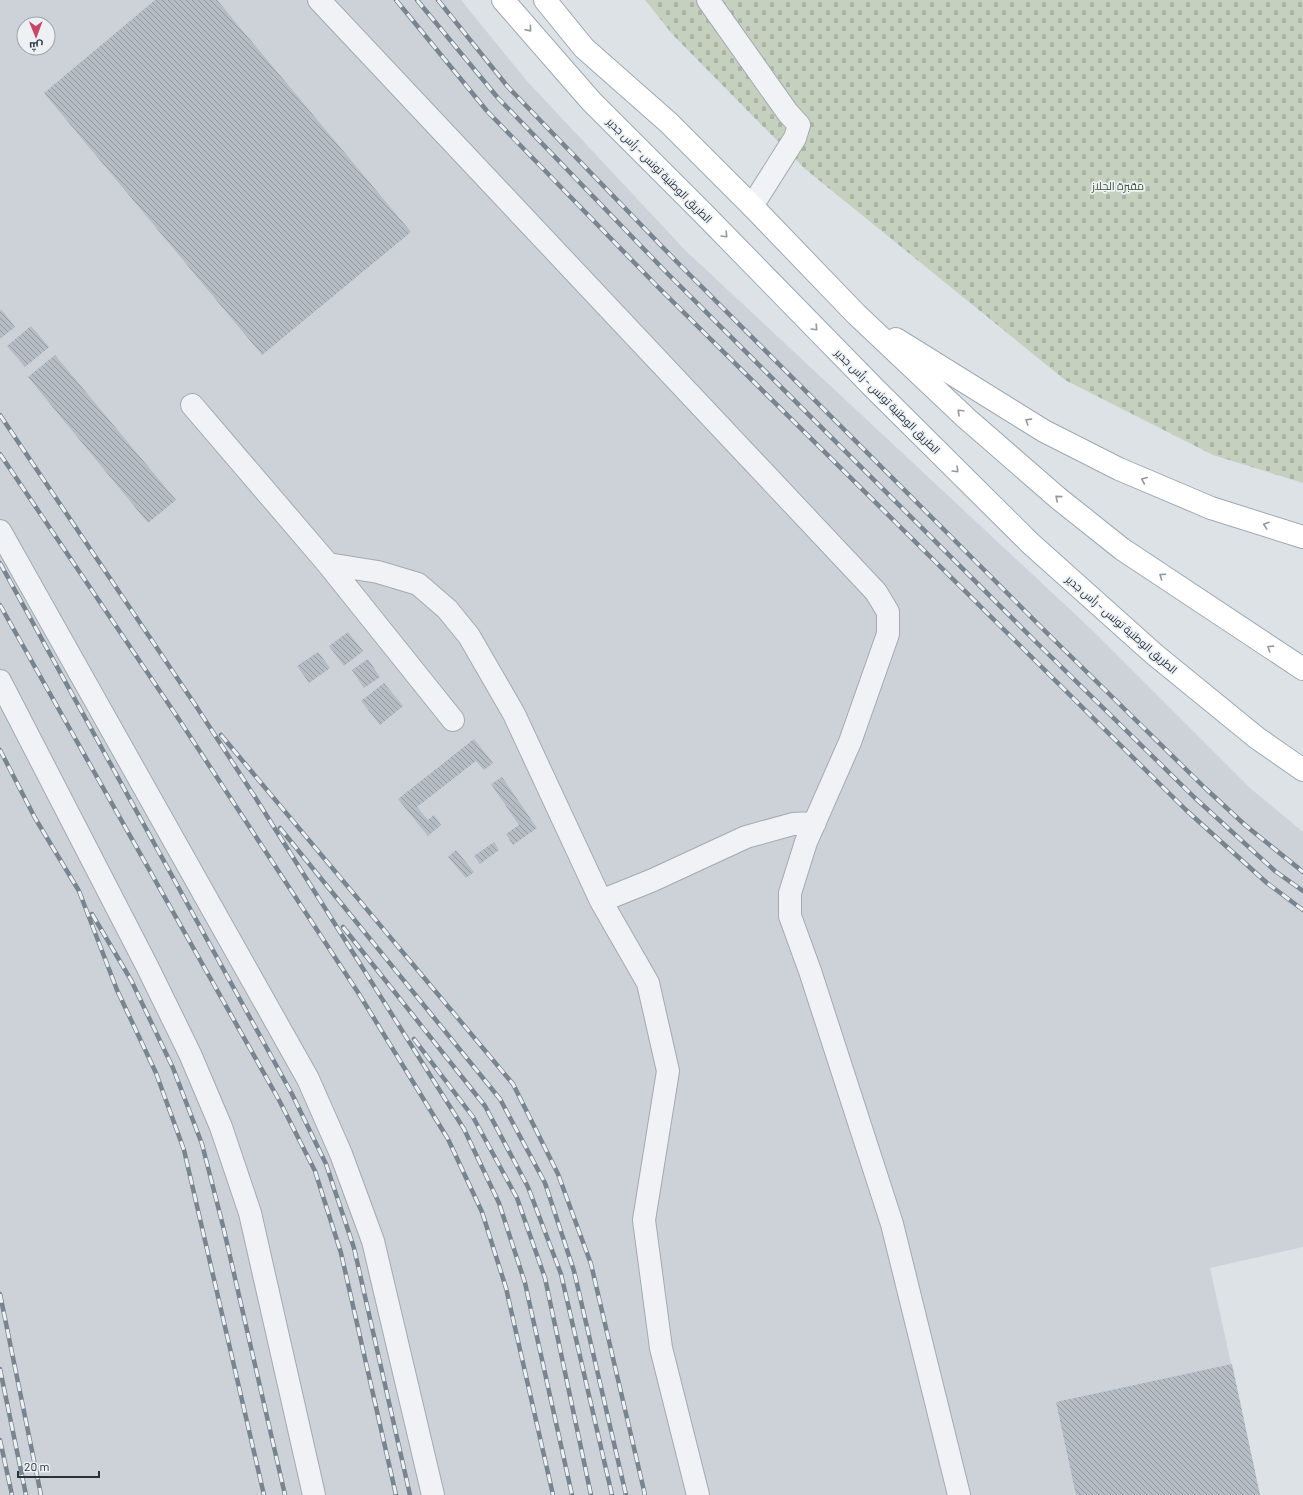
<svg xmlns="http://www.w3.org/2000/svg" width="1303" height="1495" viewBox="0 0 1303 1495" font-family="Barlow,Cairo,sans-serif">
<defs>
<pattern id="cemetery-stones" width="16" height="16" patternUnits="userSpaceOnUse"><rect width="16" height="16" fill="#c6d0bf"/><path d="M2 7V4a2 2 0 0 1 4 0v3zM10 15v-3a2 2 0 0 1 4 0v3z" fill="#aab3a5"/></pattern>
<pattern id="building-back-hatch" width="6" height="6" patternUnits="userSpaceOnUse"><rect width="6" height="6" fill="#b5bcc3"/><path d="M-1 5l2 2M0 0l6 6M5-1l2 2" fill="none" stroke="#9399a0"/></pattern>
</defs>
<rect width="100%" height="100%" fill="#dde2e7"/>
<path fill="#ccd2d8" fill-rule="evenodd" d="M0,0h461l66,81 158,169 407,380 158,158 53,44v415l-93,21 50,227h-1260zM24,24h24v24h-24z"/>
<path fill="url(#cemetery-stones)" d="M645,0h658v483l-90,-28 -148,-75 -261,-212 -131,-133z"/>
<path fill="url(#building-back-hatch)" d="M155,0h62l194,232 -149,123 -218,-262z
M1,309l14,18 -14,11 -1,-2v-25z
M31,326l18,21 -24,20 -18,-21z
M55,355l121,145 -28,23 -120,-146z
M348,632l15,19 -19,15 -15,-20z
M318,652l12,16 -21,15 -12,-17z
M368,659l12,18 -16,11 -12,-18z
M384,683l19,23 -23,19 -19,-24z
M474,739l19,24 -9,7 -8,-9 -59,46 11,13 6,-5 7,10 -13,11 -30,-37z
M502,777l35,51 -24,17 -7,-11 13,-9 -28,-41z
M494,842l5,8 -19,14 -6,-8z
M456,850l18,22 -8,6 -18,-21z
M1232,1364l28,131h-184l-20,-93z"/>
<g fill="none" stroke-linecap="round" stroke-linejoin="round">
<defs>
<path id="minor" d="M319,0l557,592 12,20v22l-38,108 -44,100 -16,51v23l20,55 82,253 67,271
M708,0l80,113 11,12 -4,13 -43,68
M192,405l136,159 125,156
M0,531l308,548 33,75 32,87 60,254
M328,564l50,8 40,12 29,25 22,27 45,78 87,187 47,82 20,88 -24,149 17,128 37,147
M0,681l147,285 43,88 31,73 29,86 64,282
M601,901l52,-21 93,-43 47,-13 22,-1"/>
<path id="major" d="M503,0l88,101 110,110 174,178 155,154 124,111 103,84 46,32
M545,0l39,48 85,75 83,83 104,108 110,104 92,80 64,51 181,120
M896,339l148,92 75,38 92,39 92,29"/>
</defs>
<use href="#minor" stroke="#a3aab1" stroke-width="24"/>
<use href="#major" stroke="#9da8b2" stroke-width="24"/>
<use href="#minor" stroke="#f0f2f5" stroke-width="22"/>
<use href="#major" stroke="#fff" stroke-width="22"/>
<defs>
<path id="rail" d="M396,0l91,111 169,174 530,525 81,73 36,27
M417,0l81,98 168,174 369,369 160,157 80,73 28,20
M438,0l70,87 167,173 370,371 160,157 40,37 58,47
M0,415l196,291 59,91 209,332 35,74 26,80 47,212
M0,454l178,264 181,276 89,145 34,73 24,76 47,207
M0,563l292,531 34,70 28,84 56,247
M0,605l279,495 36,71 26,82 55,242
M221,735l292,349 45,90 33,90 54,231
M0,750l35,68 44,73 38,99 39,83 28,77 80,345
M280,828l220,271 45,84 29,88 52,224
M92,914l39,66 42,88 29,76 21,82 62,269
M343,927l142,179 43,81 33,87 51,221
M414,1039l59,78 44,81 28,80 46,217
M0,1294l41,201
M0,1369l26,126
M0,1440l12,55"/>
</defs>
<use href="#rail" stroke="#78848f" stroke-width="4.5"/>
<use href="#rail" stroke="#edf1f4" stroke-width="3" stroke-dasharray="9" stroke-linecap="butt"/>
</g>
<defs><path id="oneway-chevron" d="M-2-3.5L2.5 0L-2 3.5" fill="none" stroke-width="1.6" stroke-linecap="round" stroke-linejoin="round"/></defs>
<g stroke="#93989e">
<use href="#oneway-chevron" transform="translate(529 29) rotate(49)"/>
<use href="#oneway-chevron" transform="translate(725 235) rotate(46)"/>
<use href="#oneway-chevron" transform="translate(815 328) rotate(46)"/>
<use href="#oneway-chevron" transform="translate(960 412) rotate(-137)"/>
<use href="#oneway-chevron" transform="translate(1028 421) rotate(-148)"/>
<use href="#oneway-chevron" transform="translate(956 470) rotate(45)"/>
<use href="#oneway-chevron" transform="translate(1144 480) rotate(-157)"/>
<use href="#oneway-chevron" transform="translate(1058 498) rotate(-140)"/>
<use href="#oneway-chevron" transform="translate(1266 525) rotate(-162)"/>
<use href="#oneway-chevron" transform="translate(1162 576) rotate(-146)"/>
<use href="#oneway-chevron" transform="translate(1270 648) rotate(-147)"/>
</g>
<g text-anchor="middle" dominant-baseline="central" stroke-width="3.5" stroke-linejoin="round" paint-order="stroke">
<g font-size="11" fill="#27323d" stroke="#edf1f4">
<text transform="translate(660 170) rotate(45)">الطريق الوطنية تونس - رأس جدير</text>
<text transform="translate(888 401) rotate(45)">الطريق الوطنية تونس - رأس جدير</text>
<text transform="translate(1122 624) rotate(41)">الطريق الوطنية تونس - رأس جدير</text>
</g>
<g font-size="11" fill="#405835" stroke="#edf1f4">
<text x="1118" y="185">مقبرة الجلاز</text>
</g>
</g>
<g transform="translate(36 36) rotate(179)"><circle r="19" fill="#edf1f4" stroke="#9ea5ab"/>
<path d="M0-3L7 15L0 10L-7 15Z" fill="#c8466b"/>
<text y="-6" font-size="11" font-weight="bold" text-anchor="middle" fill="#27323d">ش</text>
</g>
<path d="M18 1471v6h81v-6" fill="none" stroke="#27323d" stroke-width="2"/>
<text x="24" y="1471" font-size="12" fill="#27323d" stroke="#edf1f4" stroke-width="3" paint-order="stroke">20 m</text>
</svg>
